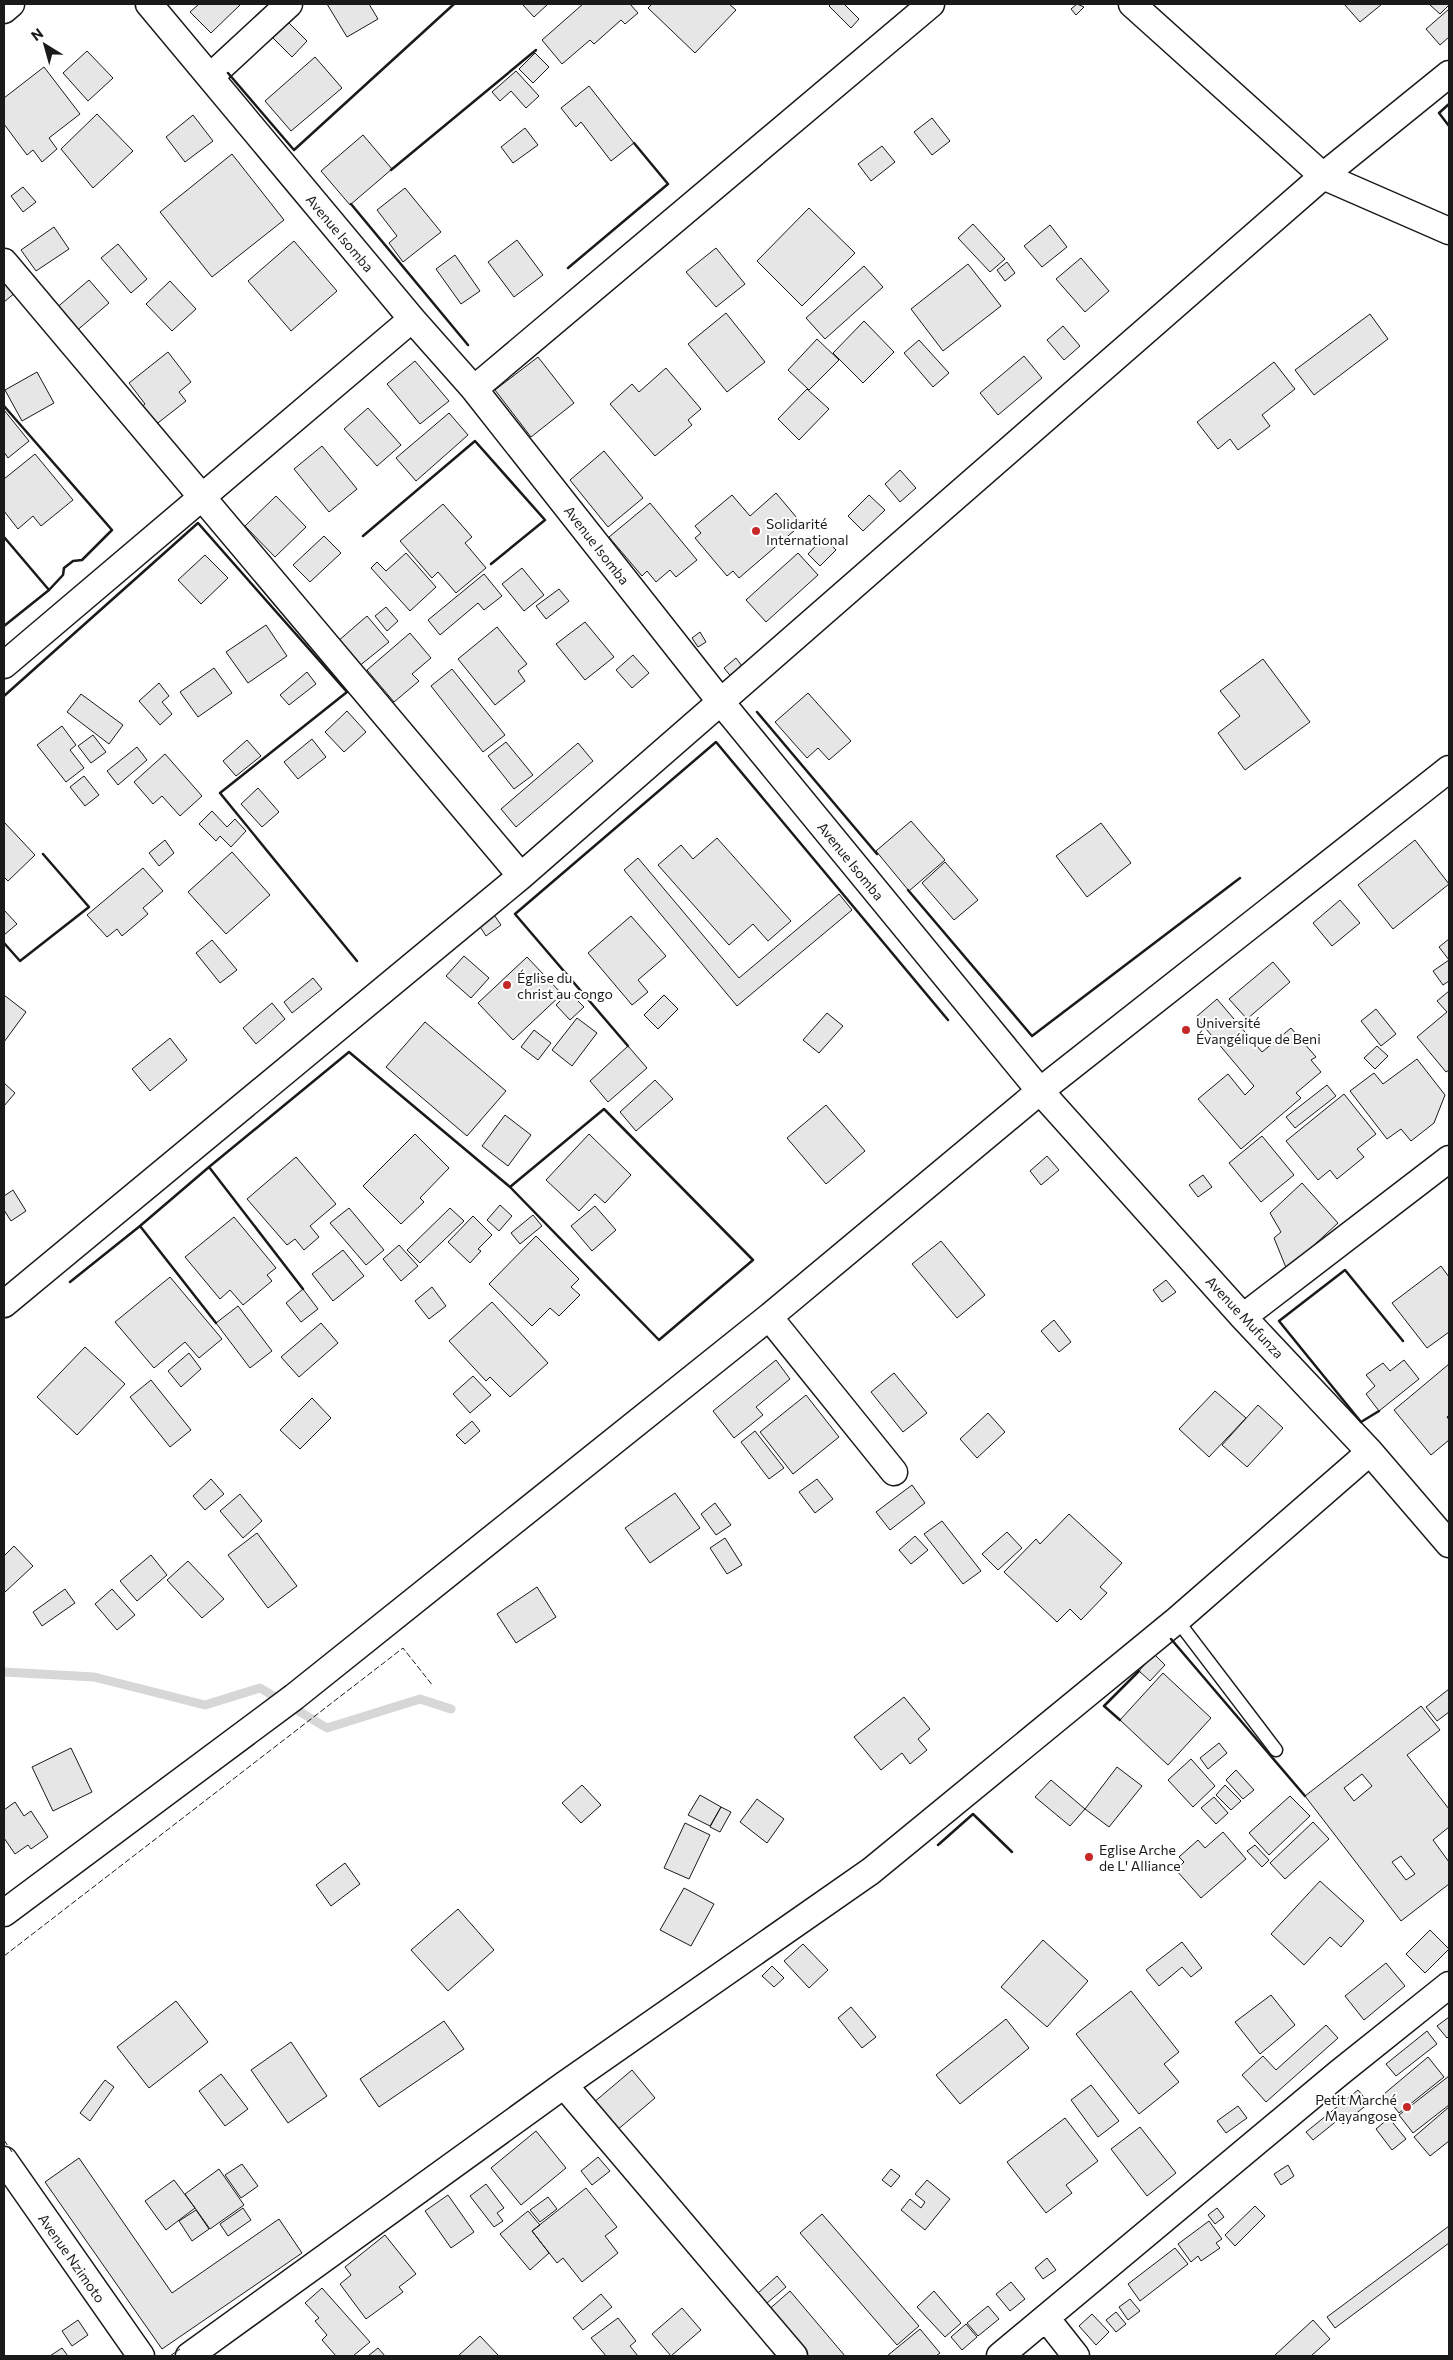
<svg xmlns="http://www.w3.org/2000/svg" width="1453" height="2360" viewBox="0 0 1453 2360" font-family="Commissioner,sans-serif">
<rect width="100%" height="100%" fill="#fff"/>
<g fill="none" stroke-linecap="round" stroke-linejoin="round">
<path stroke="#d7d7d7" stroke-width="9" d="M4,1672l90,5 111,28 55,-17 67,40 93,-29 31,10"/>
</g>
<path fill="#e6e6e6" stroke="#1a1a1a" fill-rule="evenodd" d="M199,4h42l-30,29 -21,-21z
M327,4h42l9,15 -31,18z
M522,4h26l-14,13z
M583,4h47l8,9 -13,11 -4,-4 -27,24 -4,-4 -28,24 -20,-24z
M652,4h77l7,6 -41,43 -47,-45z
M831,4h13l15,15 -8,9 -22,-22z
M1077,4l7,3 -8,8 -5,-6z
M1344,4h38l-22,18z
M1429,4h20v1l-9,9z
M1449,9v28l-9,8 -14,-16z
M288,22l19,19 -15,16 -19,-19z
M87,51l26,27 -25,23 -25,-28z
M535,53l14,14 -16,16 -14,-14z
M315,57l27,31 -51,43 -26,-30z
M44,67l36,47 -31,24 8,11 -15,13 -9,-12 -6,5 -23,-31v-26z
M516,71l23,25 -13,12 -15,-17 -11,10 -8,-9z
M589,86l45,57 -23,18 -30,-39 -5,5 -15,-19z
M97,114l36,37 -40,37 -32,-39z
M193,115l20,26 -28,21 -19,-25z
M932,118l18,23 -18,14 -18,-23z
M525,128l13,17 -25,18 -12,-16z
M363,135l29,34 -42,36 -29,-34z
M882,146l13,16 -24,19 -13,-17z
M232,154l52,66 -72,57 -52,-65z
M23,187l13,15 -13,10 -12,-16z
M405,188l36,44 -38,30 -14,-19 8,-7 -20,-26z
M809,208l46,45 -53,53 -45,-45z
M973,224l32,35 -15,13 -32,-34z
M1050,225l17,22 -25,20 -18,-21z
M54,227l15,22 -33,22 -15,-21z
M517,240l26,35 -29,22 -26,-35z
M294,241l43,50 -46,40 -43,-50z
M118,244l29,35 -16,14 -30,-35z
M716,248l29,36 -29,23 -30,-35z
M455,255l25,36 -19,13 -25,-35z
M1081,258l28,33 -24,21 -29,-33z
M1007,262l8,11 -10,8 -8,-11z
M968,264l33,42 -58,45 -32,-42z
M864,266l19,21 -58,52 -19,-21z
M4,277l12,15 -12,10z
M89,280l20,23 -35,30 -20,-23z
M170,281l26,28 -24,22 -26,-27z
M726,313l39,49 -38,30 -39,-48z
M1370,314l18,25 -74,56 -19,-25z
M864,321l30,31 -31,31 -30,-30z
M1063,326l17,20 -16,14 -17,-20z
M817,339l22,21 -30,30 -21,-20z
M919,340l30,33 -16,14 -29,-34z
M168,352l23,30 -12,10 7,9 -32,25 -14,-18 5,-4 -16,-21z
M1024,356l18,22 -44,37 -18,-22z
M538,357l36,46 -43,34 -36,-47z
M415,361l34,40 -29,23 -33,-40z
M1274,362l21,27 -33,26 8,11 -32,24 -8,-11 -12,10 -21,-27z
M666,368l35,41 -13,11 4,5 -37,31 -45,-52 22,-20 7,8z
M37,372l17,31 -32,18 -17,-31z
M807,389l22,20 -30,31 -21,-21z
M368,408l33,37 -24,21 -33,-37z
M4,410l25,31 -21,17 -4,-6z
M449,413l19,22 -52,46 -20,-23z
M322,446l35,43 -28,23 -35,-43z
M604,451l39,47 -35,29 -38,-47z
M35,454l38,46 -32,26 -8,-10 -15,13 -14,-18v-32z
M900,470l16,18 -16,14 -15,-18z
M776,493l26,31 -63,54 -6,-7 -6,5 -32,-38 6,-5 -6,-7 37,-31 18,21z
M869,495l16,15 -22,21 -15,-15z
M276,496l30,31 -31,30 -30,-31z
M650,503l47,57 -21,17 -6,-7 -14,12 -9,-11 -5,5 -33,-39z
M443,504l29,33 -7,6 21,25 -30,25 -18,-21 -6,6 -32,-37z
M324,536l17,17 -31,29 -17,-17z
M824,537l12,13 -16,16 -12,-12z
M406,553l30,34 -26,24 -39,-43 6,-6 9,9z
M798,553l20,22 -52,47 -20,-22z
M205,555l23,23 -27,26 -23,-24z
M522,568l22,27 -20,16 -22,-27z
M484,574l18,22 -18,14 -6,-7 -38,32 -12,-15z
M559,589l10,12 -23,18 -10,-13z
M386,607l12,14 -11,10 -12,-15z
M367,616l22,26 -31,25 -21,-25z
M585,622l29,35 -29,23 -29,-36z
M266,625l21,31 -39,27 -22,-31z
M497,627l30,37 -9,7 7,10 -30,24 -37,-46z
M700,632l6,10 -8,5 -6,-9z
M410,633l21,25 -19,16 7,7 -25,21 -27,-32z
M633,655l16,18 -17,15 -16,-18z
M736,658l9,12 -12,9 -9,-11z
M1263,659l47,63 -65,48 -27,-37 22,-17 -20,-25z
M214,668l18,25 -34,24 -18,-25z
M452,669l53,66 -22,17 -52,-66z
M307,672l9,12 -27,21 -9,-10z
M159,683l10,13 -7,6 10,12 -12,11 -21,-24z
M808,693l43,48 -22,19 -11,-12 -11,10 -32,-36z
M81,694l42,31 -14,19 -42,-32z
M347,711l19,21 -22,20 -19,-20z
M62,726l14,19 -6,5 14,18 -18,14 -29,-37z
M93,735l13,17 -15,11 -13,-17z
M312,739l14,18 -28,22 -14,-17z
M247,740l14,16 -25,20 -13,-15z
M506,742l27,33 -19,14 -26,-33z
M578,743l15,18 -77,66 -15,-18z
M137,747l10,13 -29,25 -11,-14z
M165,754l37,42 -22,20 -18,-20 -9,8 -19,-22z
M84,776l15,19 -14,11 -15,-19z
M258,788l21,24 -17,15 -21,-23z
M212,811l15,16 8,-8 11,12 -15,16 -11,-11 -4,5 -17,-17z
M911,821l34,39 -36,31 -33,-40z
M4,822l31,33 -27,26 -4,-4z
M1101,823l30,40 -44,34 -31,-41z
M717,838l74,83 -23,20 -15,-17 -24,21 -71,-80 23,-20 12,14z
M165,840l9,13 -15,13 -10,-13z
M1415,840l34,44 -56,45 -35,-44z
M232,852l38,43 -44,39 -38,-42z
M638,858l101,120 100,-84 13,16 -115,96 -113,-136z
M945,862l33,38 -24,20 -32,-37z
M143,868l20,23 -20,17 5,6 -26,22 -5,-7 -10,8 -20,-22z
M1340,900l20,23 -28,23 -19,-23z
M490,909l11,16 -15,11 -11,-17z
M4,910l13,14 -13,11z
M631,916l35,40 -28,24 10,12 -16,13 -44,-52z
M1449,939v42l-6,4 -10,-14 16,-11 -10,-13z
M212,940l25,30 -17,13 -24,-30z
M464,956l25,22 -18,20 -25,-22z
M527,957l35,37 -49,46 -35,-37z
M1273,962l17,20 -43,37 -18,-20z
M313,978l9,11 -30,24 -8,-11z
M1449,991v79l-3,2 -29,-35 30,-25 -10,-11z
M569,992l15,15 -14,13 -14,-15z
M4,995l22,17 -22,30z
M664,995l14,14 -20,20 -14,-14z
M1217,999l45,53 29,-24 25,29 -5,3 10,12 -25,21 5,5 -60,51 -43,-50 30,-25 17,21 9,-9 -58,-69z
M272,1003l13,16 -29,25 -13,-16z
M1376,1009l20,25 -15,12 -20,-25z
M827,1013l16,13 -24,27 -16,-13z
M577,1018l20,15 -25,33 -20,-16z
M425,1022l81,69 -39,45 -81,-69z
M534,1030l17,13 -13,17 -17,-13z
M170,1038l17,22 -37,31 -18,-22z
M628,1046l19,22 -39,34 -18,-21z
M1377,1046l11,10 -13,13 -11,-11z
M1417,1059l28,36 -11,28 -23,18 -10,-12 -14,10 -37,-48 24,-18 9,11z
M655,1080l18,19 -37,32 -16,-19z
M4,1083l11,10 -11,13z
M1327,1085l9,11 -41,32 -9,-11z
M1344,1094l32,40 -19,15 7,8 -27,22 -7,-9 -12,10 -32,-39z
M826,1105l39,46 -39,33 -39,-46z
M505,1115l26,20 -23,31 -26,-20z
M415,1134l34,34 -29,30 4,4 -23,22 -38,-38z
M589,1134l42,41 -26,28 -10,-9 -16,17 -33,-31z
M1262,1136l32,39 -33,27 -32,-39z
M1047,1156l12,14 -18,15 -11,-14z
M296,1157l40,47 -26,22 9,11 -15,13 -9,-11 -8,6 -40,-46z
M1203,1175l9,12 -14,10 -9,-12z
M1302,1183l36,40 -51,47 -13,-32 7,-6 -11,-19z
M13,1190l13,21 -15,10 -7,-11v-14z
M500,1205l12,11 -13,15 -12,-11z
M595,1206l21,24 -24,21 -21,-25z
M349,1208l35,42 -18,15 -36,-42z
M450,1208l14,13 -44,42 -13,-13z
M533,1215l9,11 -22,18 -9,-11z
M473,1216l19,19 -14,14 3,2 -11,12 -22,-21z
M234,1217l42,51 -9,7 5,6 -29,24 -13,-15 -10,9 -35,-42z
M536,1236l43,43 -8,8 9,8 -21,21 -9,-8 -18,18 -43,-42z
M941,1241l44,54 -28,23 -45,-54z
M399,1245l19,21 -17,15 -18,-22z
M343,1250l21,26 -31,25 -21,-27z
M1441,1266l8,11v55l-22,16 -35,-45z
M170,1277l52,62 -23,19 -14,-16 -31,26 -39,-46z
M1166,1280l10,12 -14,10 -9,-12z
M432,1287l14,19 -17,13 -14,-18z
M303,1289l15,20 -17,13 -15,-19z
M492,1302l56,61 -38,34 -20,-20 -4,4 -37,-40z
M238,1306l34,45 -22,17 -34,-45z
M1054,1320l17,22 -12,10 -18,-21z
M321,1323l17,20 -39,34 -18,-20z
M85,1347l40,37 -48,51 -40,-38z
M189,1353l12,16 -20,18 -13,-16z
M776,1360l14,19 -34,28 7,8 -29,23 -21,-27z
M1404,1360l15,19 -40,32 -13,-17 9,-8 -9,-11 17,-12 7,8z
M1449,1364v51l-2,2 2,3v20l-18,15 -37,-45z
M894,1373l33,40 -24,19 -32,-40z
M473,1376l18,19 -21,18 -17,-19z
M151,1380l40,50 -21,17 -40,-50z
M1215,1391l31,27 -37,39 -30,-28z
M806,1395l33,42 -46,37 -33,-42z
M312,1398l19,20 -31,31 -20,-19z
M1258,1405l25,23 -36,39 -25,-22z
M988,1413l17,19 -28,26 -17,-19z
M472,1421l8,10 -15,13 -9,-9z
M755,1431l29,37 -15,11 -28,-37z
M211,1479l13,15 -19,16 -12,-14z
M817,1479l16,20 -18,14 -16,-21z
M912,1485l13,18 -35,27 -14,-18z
M675,1493l25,35 -50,35 -25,-35z
M240,1494l22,27 -19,17 -23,-27z
M715,1503l16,22 -15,10 -15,-21z
M1069,1514l53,49 -22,24 7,6 -26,27 -11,-11 -13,13 -53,-50 32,-33 4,5z
M942,1521l39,50 -18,13 -39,-50z
M1007,1532l15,16 -24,22 -16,-16z
M257,1533l40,53 -29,22 -40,-53z
M915,1536l13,14 -17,14 -12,-14z
M725,1538l17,27 -15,9 -17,-26z
M14,1546l19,20 -29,27v-37z
M151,1555l16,20 -30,26 -17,-20z
M188,1561l36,38 -22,19 -35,-38z
M537,1587l19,30 -40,26 -19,-29z
M65,1589l10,14 -33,23 -9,-14z
M112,1589l23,26 -18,15 -22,-26z
M1154,1654l11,11 -15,16 -11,-10z
M1163,1673l48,45 -43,47 -48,-45z
M1449,1689v23l-12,9 -11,-14z
M904,1697l26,32 -12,10 9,11 -17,14 -8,-11 -21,17 -27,-33z
M1421,1706l19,24 -33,25 42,54v18l-16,13 16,22v22l-48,37 -96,-125zM1362,1774l10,12 -18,15 -10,-13zM1401,1856l14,18 -9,6 -14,-18z
M1219,1743l8,10 -19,16 -8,-11z
M71,1748l21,44 -39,19 -21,-44z
M1191,1759l24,27 -22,21 -25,-27z
M1117,1767l25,19 -33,41 -24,-18z
M1236,1770l18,20 -11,9 -17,-19z
M1051,1780l34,29 -15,17 -35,-29z
M582,1785l19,20 -20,18 -19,-20z
M1225,1785l16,16 -10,9 -15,-15z
M700,1795l21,12 -11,19 -22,-11z
M1290,1796l20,20 -41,39 -20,-22z
M1214,1797l14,16 -12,11 -15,-16z
M757,1799l27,20 -17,24 -27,-21z
M15,1802l9,14 7,-5 17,26 -17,12 -3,-4 -13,9 -11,-16v-28z
M721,1807l10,5 -11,20 -10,-5z
M1313,1822l16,17 -44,40 -15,-16z
M685,1823l25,12 -21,44 -25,-11z
M1223,1832l23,27 -45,39 -25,-28 8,-8 -5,-5 19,-17 7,8z
M1255,1845l14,15 -7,7 -15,-16z
M345,1863l15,21 -29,22 -15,-21z
M1320,1881l44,40 -23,26 -11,-10 -26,28 -33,-31z
M684,1888l30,16 -23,42 -31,-16z
M458,1909l36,41 -46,41 -37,-41z
M1430,1930l19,19 -24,24 -19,-19z
M1043,1940l45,41 -41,46 -46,-40z
M1182,1942l20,26 -11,9 -9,-10 -23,19 -13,-16z
M803,1944l25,26 -19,18 -25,-27z
M1386,1963l19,23 -41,34 -19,-24z
M772,1966l12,12 -10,9 -12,-11z
M1131,1991l48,61 -15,12 15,18 -40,32 -63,-80z
M1271,1995l24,30 -35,29 -25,-32z
M176,2001l32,41 -59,46 -32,-41z
M851,2007l25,30 -14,11 -24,-30z
M1449,2017v19l-2,2 -10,-12z
M1006,2019l23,29 -69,56 -24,-29z
M444,2021l20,28 -85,58 -19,-28z
M1326,2025l12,13 -72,64 -24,-27 21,-19 13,14z
M1427,2031l10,13 -41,32 -10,-12z
M291,2042l36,54 -39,27 -37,-53z
M1428,2057l16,20 -45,36 -15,-19z
M632,2070l23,28 -39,33 -23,-28z
M221,2074l27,35 -23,17 -26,-35z
M1449,2076v29l-36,28 -14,-18z
M105,2080l9,7 -24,34 -10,-8z
M1091,2085l28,36 -21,16 -27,-37z
M1358,2090l11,13 -26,21 -4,-5 -26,21 -7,-8z
M1238,2106l9,12 -21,15 -9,-12z
M1449,2107v34l-19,15 -16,-19z
M1065,2118l33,43 -32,24 6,8 -26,20 -39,-51z
M1389,2118l17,21 -14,11 -16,-21z
M1140,2127l36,46 -29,23 -36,-47z
M536,2131l30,37 -45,37 -30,-37z
M598,2157l12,14 -18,14 -11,-14z
M79,2158l93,135 107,-74 23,34 -140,96 -117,-167z
M242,2164l16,22 -17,12 -16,-23z
M1288,2165l6,11 -13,9 -7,-11z
M219,2169l25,36 -34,24 -25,-35z
M891,2169l9,7 -9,11 -9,-7z
M174,2180l21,28 -29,22 -21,-29z
M927,2180l23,19 -25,31 -24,-20 9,-11 11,9 4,-6 -10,-8z
M486,2184l18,24 -7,5 6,8 -9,6 -24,-31z
M586,2188l31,39 -12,9 13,17 -36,29 -19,-24 -6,5 -25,-32z
M448,2195l26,37 -23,16 -26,-37z
M548,2197l9,12 -17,13 -10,-12z
M1255,2206l10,10 -30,30 -10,-11z
M243,2208l8,12 -23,16 -8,-12z
M1217,2208l7,9 -9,7 -7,-9z
M196,2210l13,19 -17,12 -13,-20z
M528,2211l12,14 -8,6 17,22 -19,17 -30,-36z
M822,2214l97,112 -22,19 -97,-112z
M1209,2221l13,18 -6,4 4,5 -19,13 -3,-5 -7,6 -13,-18z
M1449,2226v17l-114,85 -8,-11z
M385,2235l31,39 -17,13 4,5 -37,27 -26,-35 11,-9 -6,-8z
M1175,2248l13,16 -48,37 -12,-17z
M1047,2258l9,12 -13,9 -8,-11z
M777,2276l9,11 -19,16 -9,-10z
M1011,2282l14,17 -15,12 -14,-17z
M322,2288l48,54 -17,14h-17l-14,-16 5,-5 -12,-14 4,-3 -14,-15z
M790,2291l55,65h-41l-38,-44z
M934,2291l27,32 -16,14 -28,-30z
M601,2294l11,13 -29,23 -10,-12z
M1130,2299l10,12 -12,9 -9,-13z
M988,2306l11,13 -21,17 -11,-13z
M682,2308l19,22 -30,26 -19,-22z
M1116,2312l10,12 -10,8 -10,-12z
M1092,2314l17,18 -13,13 -17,-19z
M618,2318l18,23 -6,5 8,10h-32l-15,-18z
M78,2320l10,15 -16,11 -10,-15z
M1313,2320l17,19 -19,17h-37z
M966,2324l11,13 -15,13 -11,-13z
M920,2329l20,24 -4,3h-49z
M480,2336l19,20h-41z
M62,2348l6,8h-18z
M378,2348l7,8h-17z"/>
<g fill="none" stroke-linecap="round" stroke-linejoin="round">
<defs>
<path id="service" d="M1177,1620l99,130"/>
<path id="minor" d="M149,4l263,315 62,70 246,312 320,390 203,226 127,135 79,92
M1132,4l191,172 126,55
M4,10l7,-6
M210,77l79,-73
M4,262l517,614
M474,389l457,-385
M4,665l408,-346
M4,1304l517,-428 802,-700 126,-102
M769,1317l125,155
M1243,1317l206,-158
M4,1913l290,-216 475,-380 271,-226 409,-322
M564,2085l230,271
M4,2160l137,196
M1046,2318l30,38
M189,2356l375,-271 307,-214 306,-251 193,-168
M1000,2356l339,-283 110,-88"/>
</defs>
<use href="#service" stroke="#1a1a1a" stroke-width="15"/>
<use href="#minor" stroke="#1a1a1a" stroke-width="29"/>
<use href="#service" stroke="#fff" stroke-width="12"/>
<use href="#minor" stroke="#fff" stroke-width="26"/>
<path stroke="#1a1a1a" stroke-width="1" stroke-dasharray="6 2.5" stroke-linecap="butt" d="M4,1956l399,-308 30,38
M4,2140l8,12
M170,2356l10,-7"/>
<path stroke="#1a1a1a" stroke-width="2.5" d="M228,73l66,77 160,-146
M1449,104l-10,9 10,13
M391,170l145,-120
M351,204l117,141
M568,268l100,-84 -34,-41
M4,406l108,124 -30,30 -9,1 -9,7 -1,7 -14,15
M363,536l112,-95 70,79 -54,44
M4,537l45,53 -45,36
M4,696l194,-173 149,169 -127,101 137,168
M757,712l120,142
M908,890l124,146 208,-158
M4,943l16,18 69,-54 -46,-53
M628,1046l-113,-132 201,-172 232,278
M604,1109l149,151 -94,80 -149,-153z
M209,1167l-69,59 76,97
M70,1282l70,-56
M303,1289l-94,-122 140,-115 161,135
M1379,1411l-18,11 -82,-101 66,-51 58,71
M1171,1639l134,157
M1120,1720l-16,-14 35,-35
M938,1845l35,-31 39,38"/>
</g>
<g fill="#c62828" stroke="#fff" stroke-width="2">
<circle cx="756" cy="531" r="5"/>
<circle cx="507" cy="985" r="5"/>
<circle cx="1186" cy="1030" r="5"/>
<circle cx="1089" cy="1857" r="5"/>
<circle cx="1407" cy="2107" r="5"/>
</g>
<g text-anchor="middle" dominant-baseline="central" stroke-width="4" stroke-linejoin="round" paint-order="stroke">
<g font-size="14" fill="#1a1a1a" stroke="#fff">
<text transform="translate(340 233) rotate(50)">Avenue Isomba</text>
<text transform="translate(597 545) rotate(52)">Avenue Isomba</text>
<text transform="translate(851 861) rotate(51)">Avenue Isomba</text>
<text transform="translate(1245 1317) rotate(47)">Avenue Mufunza</text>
<text transform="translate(72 2258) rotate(55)">Avenue Nzimoto</text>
</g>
<g font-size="14" fill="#1a1a1a" stroke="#fff" text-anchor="start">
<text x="766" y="523">Solidarité<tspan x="766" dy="16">International</tspan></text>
<text x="517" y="977">Église du<tspan x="517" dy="16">christ au congo</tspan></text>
<text x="1196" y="1022">Université<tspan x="1196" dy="16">Évangélique de Beni</tspan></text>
<text x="1099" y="1849">Eglise Arche<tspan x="1099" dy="16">de L' Alliance</tspan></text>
<text x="1397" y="2099" text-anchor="end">Petit Marché<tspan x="1397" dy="16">Mayangose</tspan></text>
</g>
</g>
<rect width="1453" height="2360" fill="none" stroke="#1a1a1a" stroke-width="10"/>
<g transform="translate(45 45) rotate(323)" stroke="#ffffff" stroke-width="4" paint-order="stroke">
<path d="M0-4L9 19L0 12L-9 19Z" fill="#1a1a1a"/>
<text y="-8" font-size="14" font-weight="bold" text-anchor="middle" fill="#1a1a1a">N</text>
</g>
</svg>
